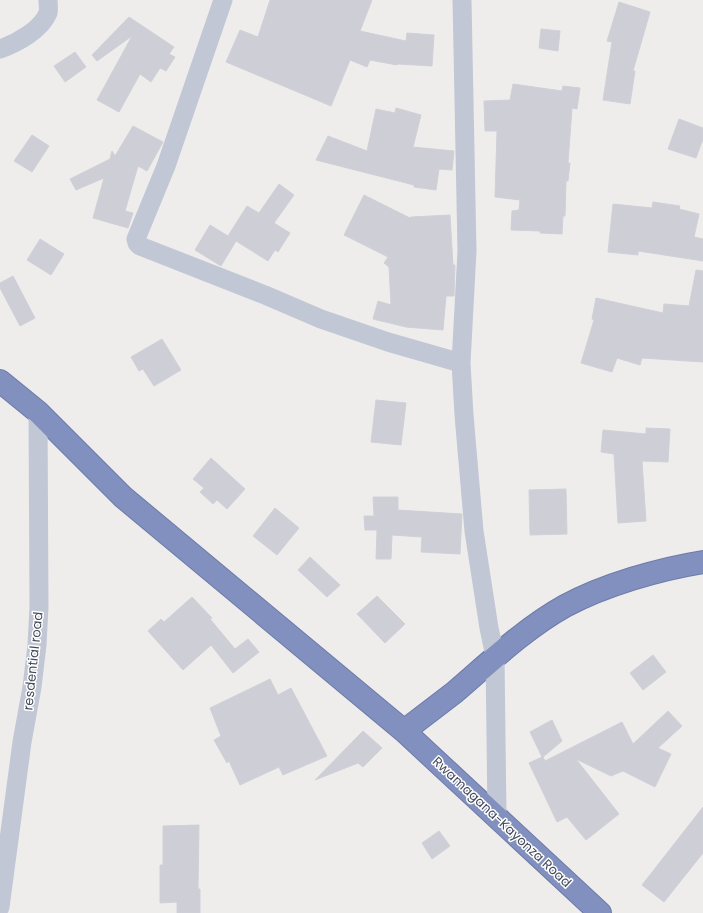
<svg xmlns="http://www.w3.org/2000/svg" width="703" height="913" viewBox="0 0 703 913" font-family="Poppins,sans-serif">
<rect width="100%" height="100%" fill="#efedec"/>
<path fill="#ceced7" stroke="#d0d0d8" d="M270,0h102l-12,31 46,10 1,-8 27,2 -2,31 -34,-2 -1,1 -27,-5 -3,7 -17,-7 -19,46 -105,-44 14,-32 18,7z
M619,2l31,10 -17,59h2l-5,33 -27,-4 9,-58 -5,-1z
M129,17l45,30 -5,7 6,3 -9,14 -6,-3 -9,14 -11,-8 -21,38 -22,-12 35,-64 -35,25 -5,-6z
M541,29l19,2 -2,20 -19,-3z
M75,52l11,15 -21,15 -11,-16z
M513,84l49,7 1,-5 17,2 -3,21 -5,-1 -4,55h2l-2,18h-2l-1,35h-2l-1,18 -22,-1v-2l-29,-1 1,-19 7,-1 1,-10 -25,-3 2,-66h-12l-1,-30 26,-1z
M396,108l25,7 -8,32 41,4 -2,19 -13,-1 -3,21 -22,-3v-2l-98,-25 12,-24 39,15 9,-42 19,4z
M679,119l24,9v11l-7,19 -28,-9z
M133,126l30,16 -16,29 -9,-5 -13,45 8,2 -5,15 -35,-10 11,-40 -28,12 -6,-11 40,-20 2,-8 3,5z
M32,135l17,11 -17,26 -18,-11z
M279,184l15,11 -20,28 16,10 -12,19 -3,-2 -7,11 -32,-20 -15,25 -26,-16 15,-25 18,11 19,-30 12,7z
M364,195l46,23 1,-1 39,-2 3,50h2l-1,31h-8l-3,34 -37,-3 -33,-8 5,-18 13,4 -2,-38 -5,-4 4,-6 -44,-22z
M653,202l27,4 -1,3 20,5 -5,23 9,2v22l-65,-10v4l-30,-3 5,-48 39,4z
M40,239l24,15 -13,21 -24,-15z
M696,270l7,1v91l-61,-4 -2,7 -23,-7 -5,14 -31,-9 13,-43 -2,-1 4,-21 67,15 1,-9 25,2z
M13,276l22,42 -15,8 -20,-38v-5z
M162,339l19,31 -27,16 -11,-17 -4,2 -8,-14z
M376,400l30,3 -5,42 -30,-3z
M646,428l24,1 -2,33 -26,-1 4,60 -28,2 -4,-69 -13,-2 2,-22 43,4z
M211,458l34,31 -18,20 -10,-9 -4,4 -13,-12 4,-4 -11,-9z
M566,489l1,45 -37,1 -1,-45z
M373,497h25v13l64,4 -2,40 -39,-2 1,-15 -30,-2 -1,24h-15l1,-29h-12l-1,-14h10z
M275,508l24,20 -22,27 -24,-19z
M310,557l30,28 -13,12 -29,-27z
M377,596l28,28 -20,19 -28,-29z
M192,597l20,21 -2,1 25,30 13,-10 11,13 -26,21 -22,-28 -28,25 -35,-39 13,-12 3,3z
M653,655l13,17 -23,18 -13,-17z
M270,679l8,16 13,-7 36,68 -44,19 -4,-8 -39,18 -11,-24 -2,2 -13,-23 7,-4 -11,-28z
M668,711l14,15 -24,22 13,6 -16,33 -32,-16 -12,5 -35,-17 43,55 -33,26 -19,-23 -10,5 -28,-59 13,-6 -12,-25 22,-12 10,21 -19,16 2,4 77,-39 11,22z
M363,731l19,17 -19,19 -5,-4 -43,17z
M703,807v46l-39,49 -22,-17z
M199,825l-1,64h2v24h-23v-11l-17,1v-38h3v-39z
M439,831l11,15 -18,13 -10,-16z"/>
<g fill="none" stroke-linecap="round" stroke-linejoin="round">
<defs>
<path id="highway" d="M0,381l38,31 85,85 281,234 196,182
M404,731c17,-13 34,-26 51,-39 35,-30 69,-63 110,-86 39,-21 94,-37 138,-44"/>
</defs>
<use href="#highway" stroke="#6c7ba9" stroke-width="24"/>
<path stroke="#c1c7d4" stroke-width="19" d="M223,0l-57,166 -30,73 1,4 3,3 125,49 56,24 67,23 73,21
M462,0l5,251 -6,112 3,52 10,116 15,97 6,28 2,162
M0,49c17,-6 41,-19 48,-36 1,-4 0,-9 0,-13
M0,907l22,-165 10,-55 5,-42 2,-38 -1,-195"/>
<use href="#highway" stroke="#8190be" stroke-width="22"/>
</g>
<g text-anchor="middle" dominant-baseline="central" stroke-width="3" stroke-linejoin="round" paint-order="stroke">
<g font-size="13" fill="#444a5a" stroke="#fff">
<text transform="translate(33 661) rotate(-84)">resdential road</text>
<text transform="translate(502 822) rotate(43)">Rwamagana-Kayonza Road</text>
</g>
</g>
</svg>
